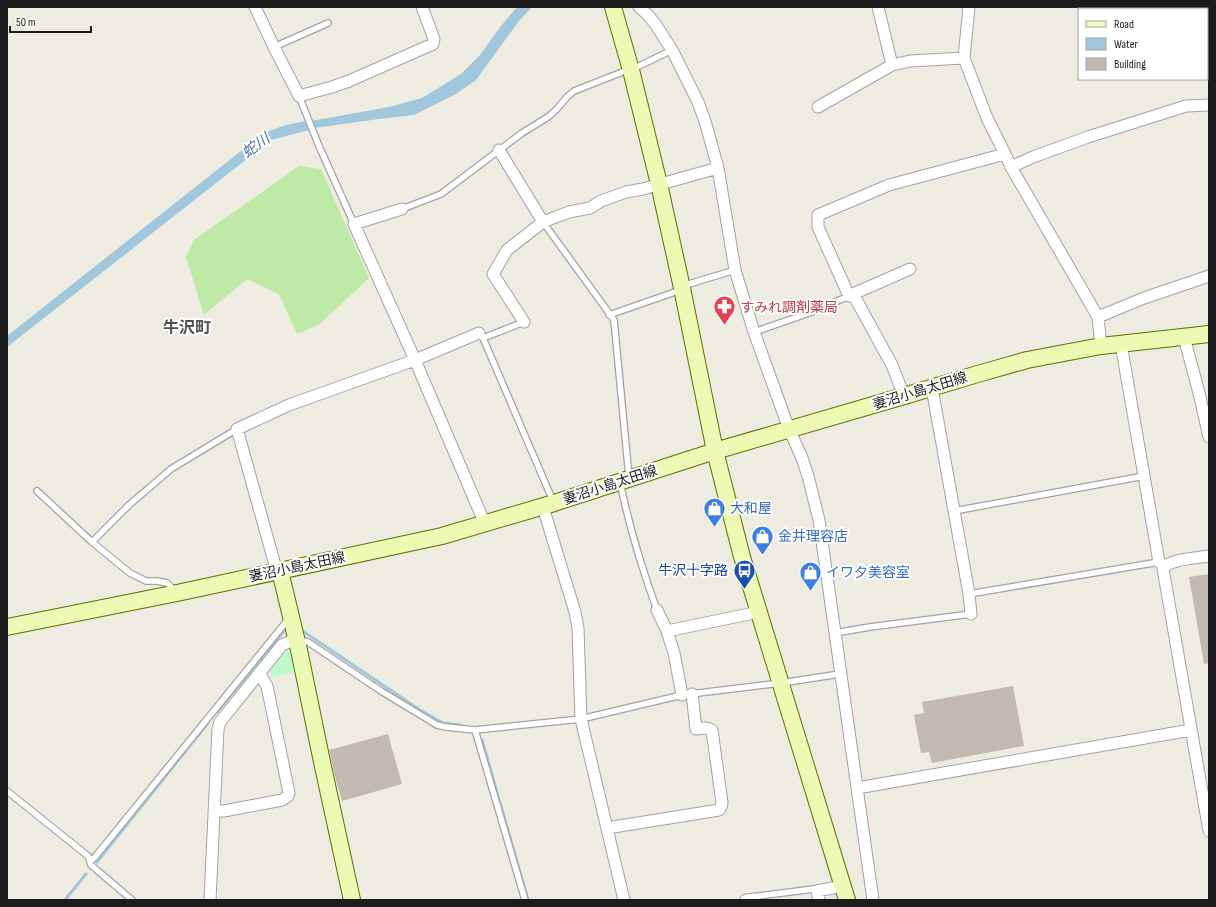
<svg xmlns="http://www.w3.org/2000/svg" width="1216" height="907" viewBox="0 0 1216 907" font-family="'Sofia Sans Condensed','Noto Sans JP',sans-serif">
<rect width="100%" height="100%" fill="#eeebe1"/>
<path fill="#bee9a6" d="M299,166l22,3 48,109 -49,46 -23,10 -18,-40 -32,-15 -43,36 -18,-58 8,-17z"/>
<path fill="#bcfac9" d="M283,649l7,3 4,20 -23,6 -1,-9z"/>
<path fill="#a1c7dc" d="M517,7h15l-13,14 -43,59 -20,14 -42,21 -35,4 -65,9 -3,-7 78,-14 33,-9 39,-24 19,-19 21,-29z
M306,121l3,9 -38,10 -264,207v-11l239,-189 20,-15 20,-7z"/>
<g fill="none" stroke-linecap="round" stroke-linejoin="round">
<path stroke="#a1c7dc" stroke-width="3" d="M304,632l116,78 23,13 17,2
M217,712l68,-82 2,-2
M482,740l46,160
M97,862l111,-139
M65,900l21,-26"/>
</g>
<path fill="#c2bab1" d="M1209,574v89l-5,1 -15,-87z
M1013,686l11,60 -92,17 -3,-11 -8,1 -7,-38 10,-2 -2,-11z
M388,734l14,50 -60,17 -6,-21 -7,-30z"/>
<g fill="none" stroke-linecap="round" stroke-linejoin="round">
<defs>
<path id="lane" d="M274,47l54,-24
M299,96l20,50 35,78
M402,209l39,-15 81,-61 26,-16 8,-7 11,-13 7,-6 51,-20 6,-1 41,-20
M543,222l71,98 15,157
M609,315l66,-23 14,-8 46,-14
M754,332l58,-20 37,-16
M481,337l2,1 41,-16
M483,338l70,163
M620,482c9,44 22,87 37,128
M37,491l55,51 38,31 16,8h11l10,2 8,8
M954,511l190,-35
M92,542l37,-37 42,-36 66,-40
M969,594l190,-32
M835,633l35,-6 101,-13
M299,640l9,2 73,49 56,34 9,2 29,3 106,-11 101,-24 99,-12 59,-9
M475,730l50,170
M7,791l81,65 3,9 41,35
M90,861l5,-4 191,-235 5,-1
M754,899l4,-3 56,-7 3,2"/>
<path id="street" d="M255,7l19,40 25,49 33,-9 17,-6 84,-37 1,-5 -12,-32
M639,7l9,8 8,10 16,25 26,52 7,19 13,47 17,102 19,62 35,97 13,29 6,18 11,44 54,380
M878,7l14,58
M969,7l-5,51 23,60 18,36 6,13 87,150 3,29
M818,107l74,-42 18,-4 54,-3
M499,150l44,72
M1011,167l22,-10 55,-20 98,-31 23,-1
M402,209l-48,15 61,136 70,164
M853,294l57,-25
M1098,317l46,-19 65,-22
M524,322l-31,-48 14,-24 36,-28 10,-4 16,-6 21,-4 11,-7 25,-9 17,-3 75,-21
M1184,337l15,56 10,44
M1121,344l38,218 6,4
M932,388l37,206 2,20
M904,396l-12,-31 -39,-71 -4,2 -31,-69v-12l71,-30 116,-31
M543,507l32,105 3,16 3,91 43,181
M1209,556c-12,2 -40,3 -46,13l46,262
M280,571l-5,-6 -38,-136 52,-24 126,-45 64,-27
M657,610l10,21 7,22 8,42
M667,631l92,-19
M857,788l334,-58
M214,811h10l58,-11 6,-4 1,-3 -22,-107 -8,-13
M607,828l112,-18 2,-3 1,-4 -10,-73c-5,-3 -10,-2 -16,-1l-4,-35
M210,900l8,-171 2,-7 62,-77 9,-4 6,-2
M746,900l8,-1
M819,900l-2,-9 26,-5"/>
<path id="secondary" d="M613,7l18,63 28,114 23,104 33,163 27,106 105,343
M1207,11l2,6
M280,571l19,79 23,112 30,138
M7,627l170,-34 265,-57 112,-33 161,-52 189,-55 77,-23 46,-13 74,-14 108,-12"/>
</defs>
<use href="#lane" stroke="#a3a3a3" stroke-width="8"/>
<use href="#street" stroke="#a3a3a3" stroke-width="13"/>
<use href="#secondary" stroke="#587303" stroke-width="18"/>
<use href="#lane" stroke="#fff" stroke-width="5.5"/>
<use href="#street" stroke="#fff" stroke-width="11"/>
<use href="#secondary" stroke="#edfab3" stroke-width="16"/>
</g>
<defs>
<symbol id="pharmacy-pin" viewBox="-11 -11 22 30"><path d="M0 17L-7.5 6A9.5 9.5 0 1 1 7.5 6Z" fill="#e0444e" stroke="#fff"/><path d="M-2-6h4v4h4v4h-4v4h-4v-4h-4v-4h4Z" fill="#fff"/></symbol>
<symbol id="shop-pin" viewBox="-11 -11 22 30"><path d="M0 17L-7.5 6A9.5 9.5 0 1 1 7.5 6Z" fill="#3f7fe0" stroke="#fff"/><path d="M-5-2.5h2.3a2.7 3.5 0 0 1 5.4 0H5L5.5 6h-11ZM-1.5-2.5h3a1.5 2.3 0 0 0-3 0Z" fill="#fff"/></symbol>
<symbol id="bus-pin" viewBox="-11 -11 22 30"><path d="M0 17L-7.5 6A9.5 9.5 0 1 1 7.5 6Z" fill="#1a4fb4" stroke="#fff"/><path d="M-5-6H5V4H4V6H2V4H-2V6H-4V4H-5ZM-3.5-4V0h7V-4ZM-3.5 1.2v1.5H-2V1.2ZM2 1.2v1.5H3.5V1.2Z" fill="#fff"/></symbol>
</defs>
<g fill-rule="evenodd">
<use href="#pharmacy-pin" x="712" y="294" width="25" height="34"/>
<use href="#shop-pin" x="702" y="496" width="25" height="34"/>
<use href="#shop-pin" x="750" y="524" width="25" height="34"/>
<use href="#bus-pin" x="732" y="558" width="25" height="34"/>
<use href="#shop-pin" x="798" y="560" width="25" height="34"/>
</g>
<g text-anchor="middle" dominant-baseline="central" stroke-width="4" stroke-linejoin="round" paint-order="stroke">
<g font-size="14" fill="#be3a42" stroke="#fff" text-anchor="start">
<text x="740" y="307">すみれ調剤薬局</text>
</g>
<g font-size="14" fill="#1c1c1c" stroke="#fff">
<text transform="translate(920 391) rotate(-17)">妻沼小島太田線</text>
<text transform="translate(610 485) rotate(-18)">妻沼小島太田線</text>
<text transform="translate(297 567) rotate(-12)">妻沼小島太田線</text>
</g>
<g font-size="14" fill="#366cbe" stroke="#fff" text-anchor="start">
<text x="730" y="508">大和屋</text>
<text x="778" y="536">金井理容店</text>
<text x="826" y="572">イワ夕美容室</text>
</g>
<g font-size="14" fill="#164399" stroke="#fff" text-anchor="end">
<text x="728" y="570">牛沢十字路</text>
</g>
<g font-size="15" font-style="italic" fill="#486dac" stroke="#fff">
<text transform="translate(256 146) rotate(-36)">蛇川</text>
</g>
<g font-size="16" font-weight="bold" fill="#4f4f4f" stroke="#fff">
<text x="187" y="328">牛沢町</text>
</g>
</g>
<rect width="1216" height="907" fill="none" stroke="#1c1c1c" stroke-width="16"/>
<rect x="1078" y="8" width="130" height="72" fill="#ffffff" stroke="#a4a4a4"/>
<rect x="1086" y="21" width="20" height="6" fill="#edfab3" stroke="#a4a4a4"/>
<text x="1114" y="28" font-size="12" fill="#1c1c1c">Road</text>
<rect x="1086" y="38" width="20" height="12" fill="#a1c7dc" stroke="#a4a4a4"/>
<text x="1114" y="48" font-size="12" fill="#1c1c1c">Water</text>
<rect x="1086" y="58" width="20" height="12" fill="#c2bab1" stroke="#a4a4a4"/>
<text x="1114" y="68" font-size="12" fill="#1c1c1c">Building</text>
<path d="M10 26v6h81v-6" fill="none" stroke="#1c1c1c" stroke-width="2"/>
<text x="16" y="26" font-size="12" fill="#1c1c1c" stroke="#ffffff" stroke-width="3" paint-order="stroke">50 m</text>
</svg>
